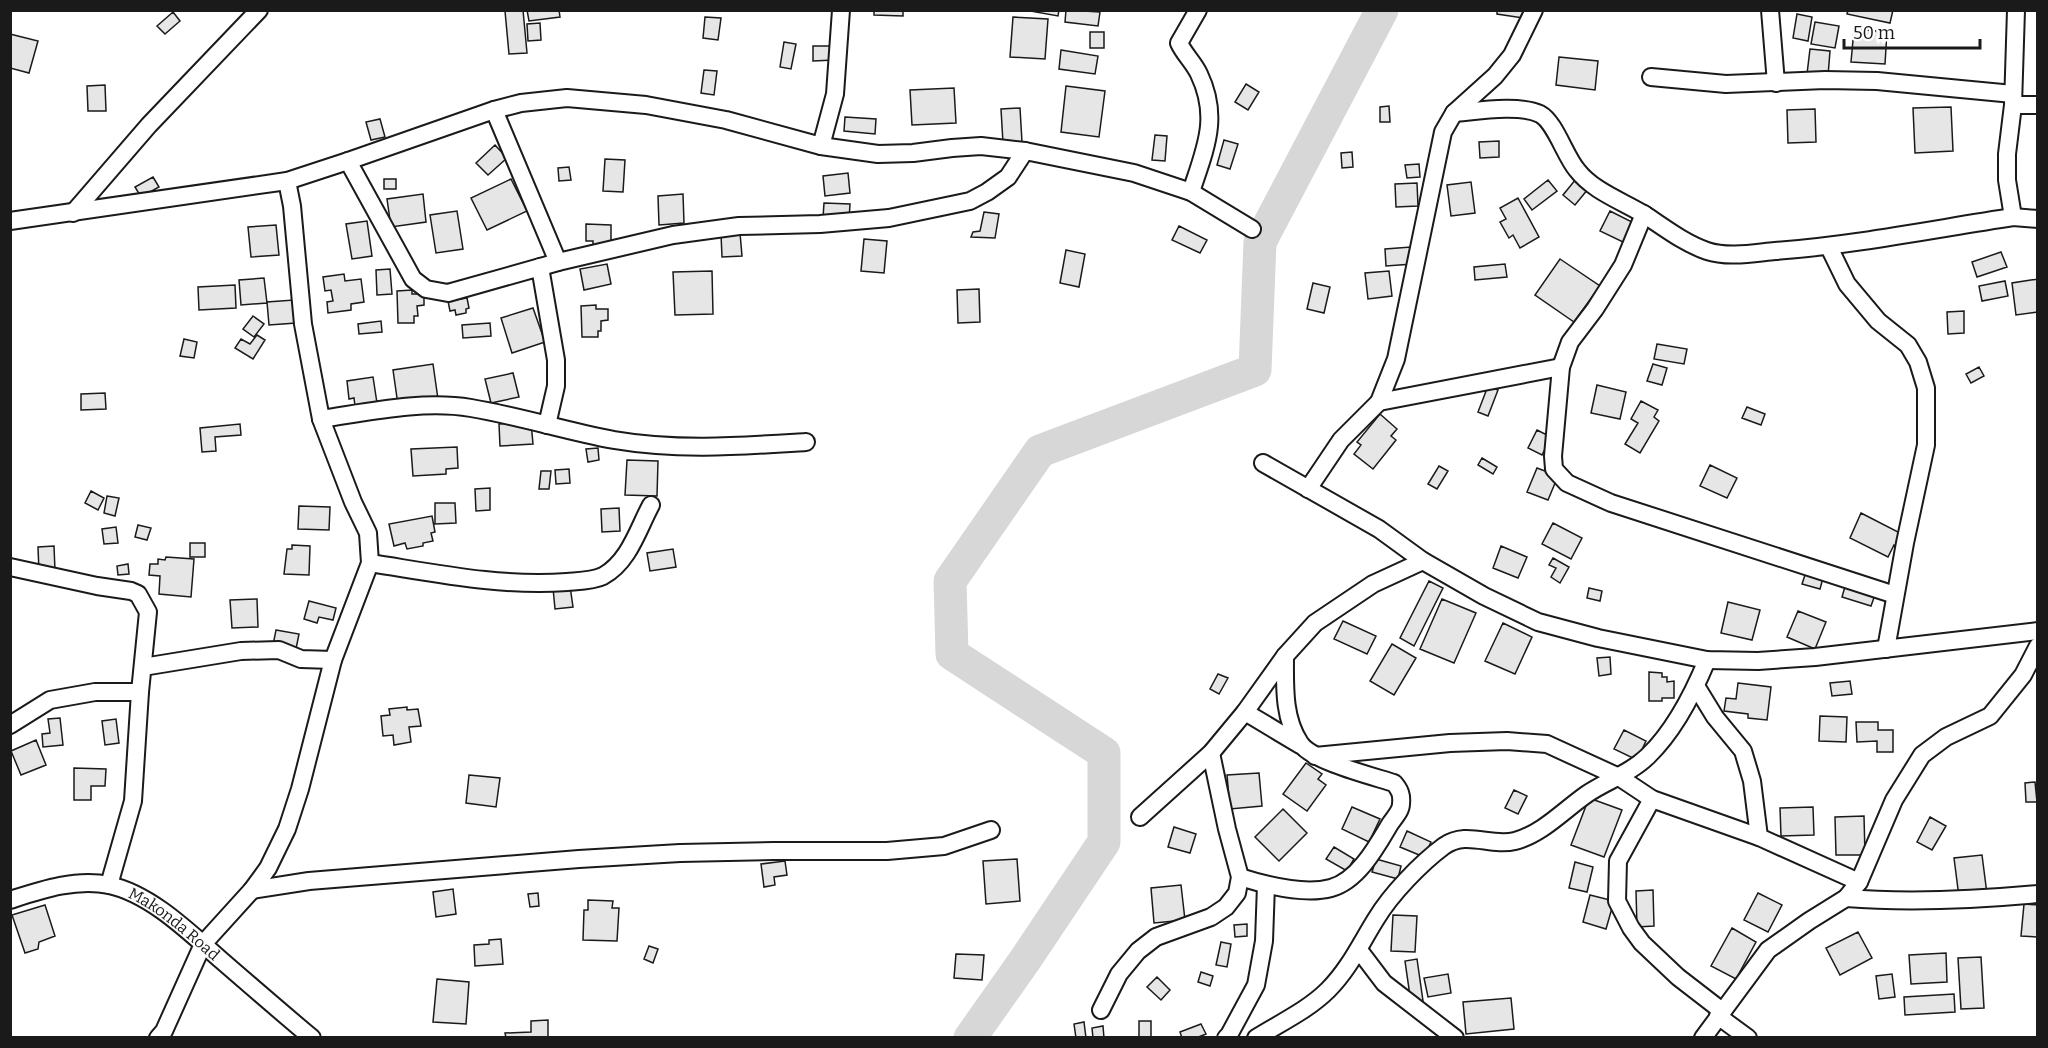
<svg xmlns="http://www.w3.org/2000/svg" width="2048" height="1048" viewBox="0 0 2048 1048" font-family="Bitter,serif">
<rect width="100%" height="100%" fill="#fff"/>
<g fill="none" stroke-linecap="round" stroke-linejoin="round">
<path stroke="#d7d7d7" stroke-width="33" d="M970,1038l55,-78 79,-118v-89l-152,-99 -2,-73 90,-130 215,-81 5,-128 122,-232"/>
</g>
<path fill="#e6e6e6" stroke="#1a1a1a" stroke-width="1.5" d="M523,10l4,43 -18,1 -4,-43z
M527,10h32l1,7 -31,4z
M874,10h29v6l-29,-1z
M1025,10h34l-1,6z
M1066,10l34,2 -2,14 -33,-4z
M1497,10h28l-2,8 -26,-4z
M1848,10h45l-3,13 -43,-9z
M173,12l7,9 -15,13 -8,-8z
M1797,14l15,3 -4,24 -15,-3z
M705,17l16,1 -3,22 -15,-2z
M1013,17l35,2 -3,40 -35,-2z
M1815,22l24,4 -4,22 -24,-4z
M540,23l1,17 -13,1 -1,-17z
M1854,29l33,3 -2,32 -34,-2z
M1090,32h14v16h-14z
M10,34l28,7 -9,32 -19,-5z
M784,42l12,2 -5,25 -11,-2z
M813,46h20l1,14 -21,1z
M1810,49l20,2 -2,25 -21,-2z
M1061,50l37,6 -3,18 -36,-5z
M1559,57l39,4 -3,29 -39,-5z
M704,70l13,1 -3,24 -13,-2z
M1246,84l13,8 -11,18 -13,-8z
M105,85l1,26h-18l-1,-25z
M1066,86l39,5 -6,46 -38,-5z
M954,88l2,35 -44,2 -2,-35z
M1389,106l1,16h-10v-15z
M1951,107l2,44 -38,2 -2,-45z
M1020,108l2,34 -19,1 -2,-34z
M1815,109l1,33 -28,1 -1,-33z
M845,117l31,2 -1,15 -31,-3z
M380,119l5,18 -14,3 -5,-18z
M1155,135l12,1 -2,25 -13,-1z
M1224,140l14,4 -8,25 -13,-4z
M1499,141v16l-19,1 -1,-16z
M495,145l12,13 -19,17 -12,-12z
M1352,152l1,15 -11,1 -1,-15z
M605,159l20,1 -2,32 -20,-1z
M1419,164l1,13 -13,1 -2,-13z
M569,167l2,13 -12,1 -1,-13z
M848,173l2,20 -25,3 -2,-20z
M153,177l6,10 -18,10 -6,-10z
M384,179h12v10h-12z
M511,179l16,32 -40,19 -16,-32z
M1576,179l12,10 -13,16 -12,-10z
M1548,180l9,11 -25,19 -8,-11z
M1471,182l4,31 -24,3 -4,-31z
M1417,183l1,23 -22,1 -1,-23z
M423,194l3,28 -35,5 -4,-28z
M683,194l1,29 -25,2 -1,-29z
M1518,198l21,39 -19,11 -7,-13 -4,3 -9,-16 6,-3 -6,-11z
M824,203l26,1 -1,16 -26,-2z
M457,211l6,38 -27,4 -6,-38z
M1610,211l24,12 -9,20 -25,-12z
M984,212l15,2 -4,24 -24,-1 2,-5 7,-1z
M367,221l5,35 -20,3 -6,-35z
M586,224l25,1v20h-18v-4h-7z
M276,225l3,30 -28,2 -3,-30z
M1179,226l28,14 -7,13 -28,-13z
M740,233l2,23 -20,1 -1,-23z
M864,239l23,2 -3,32 -23,-2z
M1411,247l2,17 -27,2 -1,-17z
M1066,250l19,4 -6,33 -19,-4z
M2001,252l6,15 -30,10 -5,-15z
M1560,259l40,27 -26,36 -39,-27z
M607,264l4,20 -27,6 -4,-21z
M1505,264l2,13 -32,3 -1,-13z
M390,269l2,25 -15,1 -1,-25z
M712,271l1,43 -38,1 -2,-43z
M1389,271l3,25 -24,3 -3,-26z
M344,274l1,7 16,-2 3,23 -13,2v6l-23,3 -1,-11 6,-1 -2,-11 -6,1 -2,-14z
M264,278l3,25 -26,2 -2,-25z
M2038,279v33l-22,3 -4,-32z
M2005,281l3,15 -26,5 -3,-15z
M1313,283l17,4 -6,26 -17,-4z
M235,285l1,23 -37,2 -1,-23z
M979,289l1,33 -22,1 -1,-33z
M412,290v4h12v11l-7,1 1,10h-4v7h-16l-1,-32z
M467,298l2,10 -3,1v4l-10,2 -1,-5 -5,1 -2,-10z
M294,300l2,23 -27,2 -2,-23z
M596,305v4h12v11l-7,1v10h-3v6h-16l-1,-31z
M533,308l12,34 -33,11 -11,-35z
M1964,311v22l-16,1 -1,-22z
M253,316l11,8 -10,13 -11,-8z
M381,321l1,11 -23,2 -1,-10z
M490,323l1,13 -28,2 -1,-13z
M257,335l8,5 -12,19 -18,-11 6,-9 9,5z
M184,339l13,3 -3,16 -14,-2z
M1657,344l30,5 -3,15 -30,-5z
M433,364l5,35 -40,6 -5,-35z
M1653,364l14,4 -5,17 -15,-4z
M1979,367l5,9 -13,7 -5,-9z
M513,373l6,24 -28,6 -6,-24z
M373,377l4,26 -22,3 -1,-8 -5,1 -2,-18z
M1597,385l29,7 -6,27 -29,-6z
M1488,386l10,4 -10,26 -10,-4z
M105,393l1,16 -25,1v-16z
M1641,401l17,9 -4,7 5,4 -19,32 -15,-9 13,-21 -7,-4z
M1747,407l18,7 -4,11 -19,-7z
M1380,414l17,15 -6,7 5,4 -23,29 -19,-15 7,-9 -4,-3z
M531,422l2,22 -33,2 -1,-22z
M240,424l1,11 -26,2 1,14 -14,1 -2,-24z
M1537,430l14,7 -9,18 -14,-7z
M457,447l1,21 -12,1v5l-33,2 -2,-27z
M598,448l1,12 -11,2 -2,-13z
M1482,458l15,9 -4,7 -15,-9z
M627,460l31,1 -1,35 -32,-1z
M1710,465l27,13 -10,20 -27,-12z
M1439,466l9,5 -11,18 -9,-5z
M1537,468l21,8 -10,24 -21,-8z
M569,469l1,14 -14,1 -1,-14z
M541,471h10l-2,18h-10z
M490,488v22l-14,1 -1,-22z
M91,491l13,7 -6,12 -13,-7z
M107,496l12,2 -4,18 -11,-3z
M435,503h20l1,20 -21,1z
M299,506l31,1 -1,23 -31,-1z
M619,508l1,23 -18,1 -1,-23z
M1861,513l41,21 -6,12 -2,-1 -6,12 -38,-19z
M432,516l3,16 -4,1 2,8 -10,2v3l-16,3 -2,-6 -11,3 -5,-22z
M1553,523l29,15 -11,21 -29,-15z
M138,525l13,3 -4,12 -12,-3z
M116,527l2,16 -14,1 -2,-15z
M190,543h15v14h-15z
M292,545l18,1 -1,29 -25,-1 3,-25h5z
M54,546l1,25 -16,1 -1,-25z
M1501,546l26,11 -9,21 -25,-10z
M673,549l3,18 -26,4 -3,-18z
M166,557l28,2 -3,38 -32,-3 1,-18 -11,-1 1,-11h8v-5l7,1z
M1553,558l16,9 -9,16 -9,-6 5,-9 -7,-3z
M128,564l1,10 -11,1 -1,-9z
M1806,572l17,6 -3,11 -18,-5z
M1429,581l14,7 -29,58 -14,-8z
M1846,583l30,9 -5,14 -29,-9z
M570,586l3,21 -18,2 -2,-21z
M1589,588l13,3 -2,10 -13,-3z
M257,599l1,28 -26,1 -2,-28z
M1442,599l34,14 -22,50 -34,-14z
M309,601l27,7 -3,12 -14,-3 -2,6 -13,-4z
M1728,602l32,8 -8,30 -31,-7z
M1798,611l28,11 -11,27 -28,-12z
M1343,621l33,15 -9,18 -33,-15z
M1503,623l29,14 -17,37 -30,-13z
M276,630l23,4 -3,15 -23,-4z
M1392,644l24,14 -22,37 -24,-14z
M1610,657l1,17 -12,2 -2,-18z
M1649,672l13,1v4h5v5l7,-1v17h-12v3h-13z
M1218,674l10,4 -9,16 -9,-5z
M1850,681l2,13 -20,2 -2,-13z
M1738,683l33,4 -4,33 -19,-2v-4l-24,-3 2,-13 10,1z
M407,707v3l11,-1 3,17 -12,1 2,15 -17,3 -1,-10 -10,1 -2,-20 9,-1 -1,-6z
M1820,716l27,1 -1,25 -27,-1z
M60,718l3,27 -20,2 -1,-13 8,-1 -2,-14z
M116,719l3,24 -14,2 -3,-24z
M1856,722h22v8h15v22h-16v-11l-20,1z
M1624,730l22,11 -9,19 -23,-11z
M36,740l10,25 -25,10 -10,-24z
M1306,763l16,11 -4,5 8,6 -19,26 -24,-17z
M74,768l32,1 -1,17h-14v14h-17z
M1259,773l3,33 -32,3 -3,-34z
M469,775l31,3 -4,29 -30,-4z
M2035,782l2,20h-11l-1,-19z
M1514,790l13,6 -9,18 -13,-6z
M1589,798l33,12 -18,47 -33,-12z
M1352,807l28,12 -11,23 -27,-13z
M1813,807l1,28 -33,1 -1,-28z
M1283,809l24,24 -28,28 -24,-24z
M1864,816l1,39h-29l-1,-38z
M1930,817l16,9 -14,24 -15,-8z
M1174,827l22,7 -6,19 -22,-6z
M1407,831l24,11 -7,15 -24,-10z
M1334,847l20,12 -7,12 -21,-12z
M1982,855l5,39 -28,3 -5,-39z
M1017,859l3,42 -34,3 -3,-43z
M1376,859l25,7 -3,13 -26,-7z
M785,861l2,14 -13,2 1,8 -11,2 -3,-23z
M1575,862l18,5 -6,25 -18,-4z
M1181,885l4,35 -31,3 -3,-35z
M453,889l3,25 -20,3 -3,-25z
M1653,890l1,36 -17,1 -1,-36z
M538,893l1,13 -9,1 -2,-13z
M1758,893l24,12 -14,27 -24,-12z
M1590,895l24,6 -8,28 -23,-7z
M588,900l25,1 -1,7h7l-2,33 -34,-1 1,-30h4z
M2024,904l14,1v32l-17,-1z
M45,905l10,31 -16,6 -1,7 -13,4 -13,-38z
M1393,915l24,1 -2,36 -24,-1z
M1247,924v12l-12,1 -1,-12z
M1732,928l24,14 -20,37 -25,-13z
M1858,932l14,26 -32,17 -14,-27z
M501,939l2,25 -28,2 -1,-21 15,-1v-4z
M1221,942l10,2 -4,23 -11,-2z
M649,946l9,3 -5,14 -9,-4z
M1946,953l1,29 -36,2 -2,-29z
M956,954l28,1 -2,25 -28,-2z
M1981,957l3,51 -23,1 -3,-51z
M1417,959l6,42 -12,2 -6,-42z
M1201,972l12,4 -3,10 -12,-4z
M1448,974l3,19 -23,4 -4,-19z
M1892,974l3,23 -16,2 -3,-23z
M1157,977l13,13 -9,10 -14,-13z
M437,979l32,3 -3,42 -33,-2z
M1954,994l1,18 -50,3 -1,-18z
M1511,998l3,31 -48,5 -3,-32z
M548,1020v18h-42l-1,-5 26,-1v-11z
M1139,1021h12v17h-12z
M1084,1022l2,16h-10l-2,-14z
M1201,1024l5,10 -10,4h-14l-2,-6z
M1103,1026l1,12h-11l-1,-10z"/>
<g fill="none" stroke-linecap="round" stroke-linejoin="round">
<defs>
<g id="street">
<path d="M1770,10l6,73"/>
<path d="M1651,77l75,7 99,-4 52,1 136,13"/>
<path d="M2013,105h25"/>
<path d="M494,110l64,152"/>
<path d="M1454,113c23,-2 65,-9 86,1 15,8 25,42 37,56 16,21 45,31 68,45 20,13 39,28 62,36 21,7 47,2 68,0 80,-6 159,-22 238,-34l25,2"/>
<path d="M821,146l14,-52 6,-84"/>
<path d="M348,161l65,118 13,10 22,4 110,-31 115,-27 66,-9 81,-2 69,-6 81,-17 17,-9 21,-15 17,-26"/>
<path d="M1191,192c14,-43 29,-74 8,-118 -5,-11 -15,-20 -20,-31l19,-33"/>
<path d="M73,213l76,-88 110,-115"/>
<path d="M1644,214l-21,51 -28,44 -25,33 -9,25 -8,89 1,13 13,14 44,20 284,92"/>
<path d="M2013,217l-6,-37v-26l6,-49 3,-95"/>
<path d="M10,221l277,-40 61,-20 146,-51 27,-7 46,-5 79,7 80,15 95,26 57,8 35,-1 39,-5 29,-2 44,5 109,22 57,19 61,37"/>
<path d="M1829,247l18,37 31,37 30,24 10,17 8,26v57l-21,98 -19,106"/>
<path d="M540,267l16,93v26l-9,39"/>
<path d="M1379,402l182,-35"/>
<path d="M321,419c48,-7 101,-19 150,-11 48,8 95,23 143,32 64,11 128,6 192,2"/>
<path d="M1263,463l116,66 44,32 61,35 54,26 60,16 109,22 51,1 57,-4 223,-26"/>
<path d="M1308,489l33,-49 38,-38 17,-43 47,-227 11,-19 41,-37 17,-21 22,-45"/>
<path d="M370,563c65,10 131,24 197,19 11,-1 26,-1 36,-6 26,-14 35,-47 48,-71"/>
<path d="M10,567l87,19 34,5 7,3 10,18 -8,80 -7,109 -24,84"/>
<path d="M143,667l98,-16 38,-1 22,9 32,1"/>
<path d="M1696,686l19,31 28,34 9,30 7,56"/>
<path d="M1245,712l55,33"/>
<path d="M10,725l40,-25 45,-8h45"/>
<path d="M1315,756l135,-13 57,-2 40,3 72,33 33,22 107,38 100,45"/>
<path d="M1652,799l-34,62 -1,40 14,27 11,15 36,34 44,34"/>
<path d="M1140,817l71,-64 34,-41 40,-56 30,-33 58,-39 50,-23"/>
<path d="M1240,877c25,8 65,18 91,11 27,-7 46,-42 59,-64 4,-6 11,-13 11,-20 1,-9 -1,-14 -7,-21 -22,-7 -83,-22 -94,-40 -17,-25 -15,-58 -15,-87"/>
<path d="M252,890l57,-9 270,-22 101,-6 94,-2h113l57,-5 47,-16"/>
<path d="M1846,898c64,5 127,2 192,-4"/>
<path id="s1" d="M10,900c31,-10 66,-22 99,-15 42,9 81,48 112,75 30,26 60,52 91,78"/>
<path d="M1359,950l25,33 71,55"/>
<path d="M1101,1010l18,-36 19,-23 18,-14 55,-20 15,-10 11,-14 3,-16 -13,-48 -16,-76"/>
<path d="M1718,1016l30,22"/>
<path d="M158,1038l6,-7 39,-87 49,-54 16,-22 19,-39 13,-40 33,-129 37,-97 -2,-30 -15,-31 -32,-83 -18,-95 -11,-118 -5,-25"/>
<path d="M1226,1038l3,-3 27,-50 8,-44 2,-56"/>
<path d="M1256,1038c24,-15 52,-28 72,-48 21,-21 33,-47 48,-71 15,-25 45,-56 68,-73 23,-16 46,1 71,-5 27,-7 49,-31 72,-47 19,-13 44,-21 61,-38 27,-26 45,-62 59,-96"/>
<path d="M1703,1038l65,-88 41,-29 37,-23 13,-16 35,-82 28,-45 24,-18 44,-21 33,-41 15,-29"/>
</g>
</defs>
<use href="#street" stroke="#1a1a1a" stroke-width="20"/>
<use href="#street" stroke="#fff" stroke-width="16"/>
</g>
<g text-anchor="middle" dominant-baseline="central" stroke-width="4.5" stroke-linejoin="round" paint-order="stroke">
<g font-size="16" fill="#1a1a1a" stroke="#fff">
<text stroke="none"><textPath href="#s1" startOffset="178">Makonda Road</textPath></text>
</g>
</g>
<rect width="2048" height="1048" fill="none" stroke="#1a1a1a" stroke-width="24"/>
<path d="M1844 39v9h136v-9" fill="none" stroke="#1a1a1a" stroke-width="3"/>
<text x="1853" y="39" font-size="18" fill="#1a1a1a" stroke="#ffffff" stroke-width="4.5" paint-order="stroke">50 m</text>
</svg>
